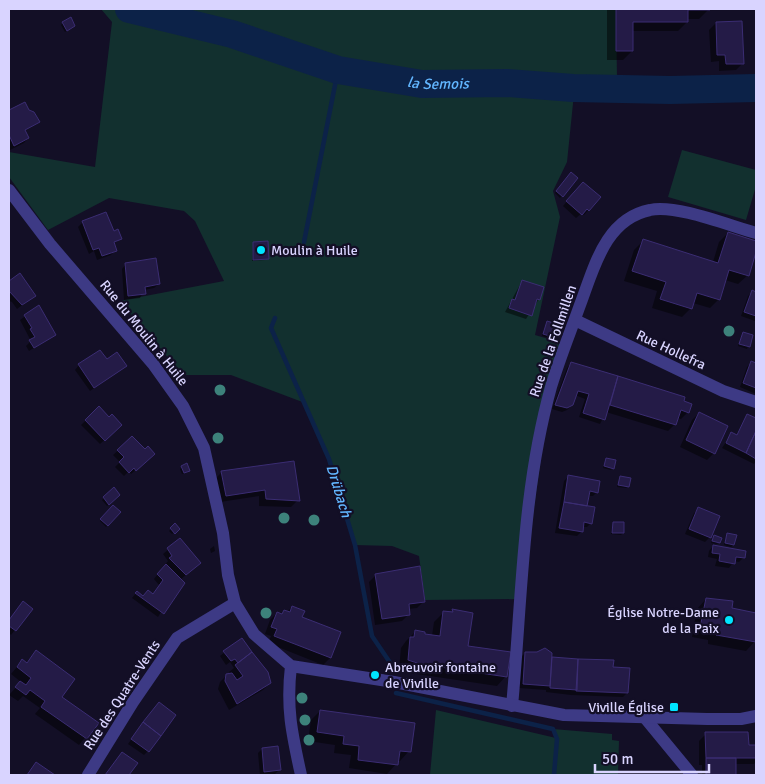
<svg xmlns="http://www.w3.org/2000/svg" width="765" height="784" viewBox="0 0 765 784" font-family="Signika,sans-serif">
<rect width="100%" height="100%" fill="#130f26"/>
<path fill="#12302f" d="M101,9h515l1,70 -42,5 -8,78 -14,29 7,26 -25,118 31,9 -15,43 -30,212 -96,1 -6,-44 -27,-10 -37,-1 -26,-86 -24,-56 -74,-28h-48l-64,-74 105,-20 -29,-60 -11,-10 -75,-13 -61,32 -39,-53v-25l86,15 17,-145z
M722,81l34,1v6l-34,1z
M682,150l74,20v16l-10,34 -78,-23z
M436,710l120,28 -3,-9 59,5v6l7,1 -1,34h-188z"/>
<path fill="#0007" d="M607,9h102l-10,10h-12v3l-9,9h-46v20l-9,9h-16z
M63,23l11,3 -9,6 -4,-7z
M716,23l27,40 -7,7 -17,1v-10l-8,1 -2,-32z
M25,104l13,18 -14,9 4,7 -4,5 -14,7 -1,-39z
M571,173l6,5 -17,20 -5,-5z
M579,188l20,10 -15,17 -2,-2 -6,5 -13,-12z
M83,222l30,10 7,6 -7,6 2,6 -4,5 -14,5 -3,-9 -5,3 -11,-27z
M728,233l28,9v6l-8,27 -10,9 -13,-4 -6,19 -9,9 -17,-5 -2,5 -9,9 -30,-9 5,-17 -33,-10 10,-31 9,-9 70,21 6,-20z
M253,243l14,15 -2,2 -13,1z
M126,264l33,20 -5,4 -10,2 -4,8 -16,2 -2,-31z
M20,275l14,21 -17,13 -5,-7 -3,-1v-19z
M522,281l17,18 -13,20 -21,-7z
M752,292l4,1 -1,28 -14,-5 7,-20z
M38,307l16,28 -25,16 -3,-5 5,-5 -11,-21z
M548,322l7,15 -2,2 -11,-3z
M743,333l9,3 -5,13 -9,-3z
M106,361l19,5 -35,25 -15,-21 4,-5z
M752,362l4,2v30l-16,-7 7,-20z
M571,363l47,14 64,25 6,10 -7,7 -4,-1 -2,6 -7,7 -62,-19 -6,12 -21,-7 6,-18 -10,-4 -3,10 -5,5 -5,2 -10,-3 15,-41z
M99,408l10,11 11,6 -20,19 -19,-19z
M699,413l15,40 -7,7 -27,-13 12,-27z
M748,416l8,4v41l-2,3 -32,-16 10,-15 4,2z
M132,438l13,13 8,3 -22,20 -2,-3 -5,5 -9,-9 5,-5 -7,-7z
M607,459l6,9 -2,2 -8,-2z
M182,467l6,4 -6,3 -2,-5z
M222,472l76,28 -7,7 -32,-1v-10l-39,6 -5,-23z
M569,476l28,16 -4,4h-5l-2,11 5,16 -4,4h-5l-1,5 -4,4 -22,-3 9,-52z
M621,477l7,9 -2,2 -9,-1z
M114,489l5,6 -12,11 -5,-6z
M113,506l6,6 -13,15 -6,-6z
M699,509l11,28 -5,5 -20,-8 9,-21z
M613,523l10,10 -2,2 -10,-1z
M175,525l3,4 -6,5 -3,-3z
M728,534l5,11 -2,2 -7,-2z
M714,537l5,5 -2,2 -6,-1z
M180,540l15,27 -15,13 -22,37 -26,-19 5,-6 6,5 10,-2 6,-10 -5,-6 14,-18 -5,-7z
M214,546l1,5 -4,2 -1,-4z
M713,546l30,12 -4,4 -5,-1 -5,7 -14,-2 2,-7 -9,-2 1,-6z
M376,575l48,26 -7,7 -9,1 1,5 -7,7 -27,4 -6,-43z
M706,599l25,10 25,5v26l-10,11 -38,-7v-4l-16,-3 5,-28z
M23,603l8,6 -20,26 -2,-2v-13z
M292,607l9,10 38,16 -9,25 -7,7 -55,-22 3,-7 -6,-2 5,-14 7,-7 10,-1z
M453,611l14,36 39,29 -9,10 -87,-13 -11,-4 2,-21 5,-7 9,-9 17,4 2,-14 9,-9h7z
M241,639l29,44 -7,7 -34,20 -11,-21 2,-7 7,-7h4l-2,-3 5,-4 -4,-6 -4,3 -6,-9z
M543,649l5,1 3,8 61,4v6l15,25 -4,4 -52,-2 -25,-3v-2l-27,-2 2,-31 4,-4 13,1z
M36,652l24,45 37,26 -18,22 -44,-31 5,-6 -17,-12 -5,5 -9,-6 12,-13 -10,-8 11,-13 4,2z
M154,708l-6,43 -4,4 -16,-11z
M320,711l89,40 -9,10 -3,-1 -1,4 -9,10 -38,-6 2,-13 -17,-2 1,-8 -27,-4 3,-21z
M706,734l42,12h8v16l-2,2h-19v11h-33v-10h-3v-24z
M262,749l17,21 -4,4 -15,1 -2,-22z"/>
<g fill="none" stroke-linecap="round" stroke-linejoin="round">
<path stroke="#0c2248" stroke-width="4.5" d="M304,242l34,-172
M275,318l-4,10 58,131 26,86 17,91 21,31
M396,693l157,36 4,10 -3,36"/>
<path stroke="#0c2248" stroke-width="28" id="s1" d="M129,9l103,25 106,36 84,14 85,-1 66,5 97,2 86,-2"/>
</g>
<path fill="#241b47" stroke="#3b2d73" d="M616,9h94v1h-22v12h-55v29h-17z
M71,17l4,9 -8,5 -5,-9z
M742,21l2,43h-18l-1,-9h-8l-1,-33z
M25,102l4,8 5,2 6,10 -15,8 4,8 -15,8 -5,-11v-25z
M571,172l7,6 -15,19 -7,-6z
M583,182l18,15 -12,14 -2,-2 -5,6 -16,-14z
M106,212l8,19 4,-2 4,10 -8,3 3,9 -15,5 -3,-8 -6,2 -11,-29z
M728,232l28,9v11l-7,24 -20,-6 -9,30 -23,-7 -5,16 -32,-10 6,-17 -34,-11 11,-32 75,24z
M268,241l1,18 -16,1v-18z
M156,258l4,26 -15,3 1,7 -18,2 -3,-33z
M20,273l16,23 -14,9 -13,-14v-10z
M522,280l22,7 -4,13 -3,-1 -5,17 -23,-8 3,-9 3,1z
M752,290l4,2v24l-12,-4z
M39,305l17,30 -22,13 -5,-8 6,-3 -5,-8 2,-1 -8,-13z
M547,321l13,4 -4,13 -13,-4z
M743,332l10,3 -3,12 -11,-3z
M100,350l7,9 10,-7 10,14 -33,22 -16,-24z
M751,361l5,2v25l-13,-5z
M571,362l47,14 -13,44 -22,-7 6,-19 -11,-3 -5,14 -6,3 -12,-3z
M618,376l67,21 -1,4 8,3 -3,9 -8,-3 -5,15 -66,-20z
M99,406l10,11 3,-3 10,11 -17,16 -20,-21z
M699,412l29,14 -13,28 -29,-14z
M747,414l9,4v13l-10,22 -20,-10 5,-11 6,3z
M756,431v28l-10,-6z
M132,436l13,13 3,-3 7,8 -19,17 -2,-3 -5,5 -10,-11 5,-5 -7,-7z
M606,458l10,2 -2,9 -10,-3z
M294,461l6,40 -34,-2 -1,-9 -39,6 -5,-25z
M187,463l3,8 -6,2 -3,-7z
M568,475l32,6 -2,12 -8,-2 -3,15 -23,-4z
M620,476l11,2 -2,9 -11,-2z
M114,487l6,8 -11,10 -6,-8z
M564,502l31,5 -3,17 -8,-2 -1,10 -24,-4z
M113,505l8,7 -13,14 -8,-7z
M698,507l22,9 -9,22 -22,-9z
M613,522h11v11h-12z
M175,523l5,6 -5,5 -5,-6z
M727,533l10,2 -3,10 -9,-2z
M714,535l8,3 -2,5 -8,-2z
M180,538l21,25 -15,12 -17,-17 3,-2 -5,-8z
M713,545l33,6 -1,7 -9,-1 -1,7 -16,-3 1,-7 -8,-1z
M166,564l19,19 -21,31 -29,-21 2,-2 6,5 5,-6 5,4 10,-14 -6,-6z
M420,566l5,36 -16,2 1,11 -28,4 -7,-45z
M706,598l27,3 -1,7 24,5v29l-40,-7 1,-4 -17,-3z
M23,601l10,8 -17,22 -7,-5v-6z
M292,606l13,5 -3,6 39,15 -10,26 -57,-22 3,-7 -6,-2 6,-15 5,2 2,-4 6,2z
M452,609l21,4 -5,33 43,6 -4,25 -87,-13 -12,-4 2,-23h4l1,-7 10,2v2l15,2 3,-25 10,1z
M242,638l10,14 -14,11 -3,-4 -4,2 -8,-10z
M545,648l7,5 -2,33 -27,-2 2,-32h12z
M36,650l39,29 -13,18 37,26 -12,16 -46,-32 4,-6 -15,-11 -4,5 -11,-8 5,-6 6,4 5,-7 -14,-11 5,-8 5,4z
M252,652l16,20 3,11 -34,21 -12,-23 1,-7 6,-1 5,7 6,-4 -8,-11z
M552,657l26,2 -1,31 -27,-2z
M578,659l36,1 -1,7 17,1 -2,25 -52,-2z
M159,702l17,13 -15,21 -18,-14z
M320,710l95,13 -4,29 -11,-1 -2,14 -40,-5 1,-14 -16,-2 1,-8 -27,-4z
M143,722l18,14 -12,16 -18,-13z
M705,732h43l1,13h7v13h-50z
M278,746l3,24 -17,2 -2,-24z
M122,752l16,11 -9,12h-24z
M706,758h30v17h-30z
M36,762l19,13h-28z"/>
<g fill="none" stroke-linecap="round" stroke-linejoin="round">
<path stroke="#3d3a85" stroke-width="12" d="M575,320l148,71 33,11
M512,706c10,-106 10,-215 39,-319 8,-27 19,-54 29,-82 14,-37 25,-86 70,-95 26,-6 80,16 106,23
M645,718l47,57"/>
<path stroke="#3d3a85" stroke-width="12" d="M9,190l41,54 103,120 30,42 21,42 19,85 5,42 7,28 19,31 37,32 103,16 170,33 143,4h34l15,-3
M291,666c-5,42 1,68 10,109
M88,775l45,-73 44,-64 58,-35"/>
</g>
<g fill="#3d827b">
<circle cx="729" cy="331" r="5.5"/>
<circle cx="220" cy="390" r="5.5"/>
<circle cx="218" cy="438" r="5.5"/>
<circle cx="284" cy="518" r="5.5"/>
<circle cx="314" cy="520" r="5.5"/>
<circle cx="266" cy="613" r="5.5"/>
<circle cx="302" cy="698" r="5.5"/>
<circle cx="305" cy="720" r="5.5"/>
<circle cx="309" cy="740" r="5.5"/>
</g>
<g fill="#00e5ff" stroke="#130f26" stroke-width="2">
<circle cx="261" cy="250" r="5"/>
<circle cx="729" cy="620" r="5"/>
<circle cx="375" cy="675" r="5"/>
<rect x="669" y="702" width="10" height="10" rx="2.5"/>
</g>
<g text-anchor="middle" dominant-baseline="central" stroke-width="4.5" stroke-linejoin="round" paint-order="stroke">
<g font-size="14" fill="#d9d4ff" stroke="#130f26" text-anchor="start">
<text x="271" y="250">Moulin à Huile</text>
<text x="719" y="612" text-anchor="end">Église Notre-Dame<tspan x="719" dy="16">de la Paix</tspan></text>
<text x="385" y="667">Abreuvoir fontaine<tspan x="385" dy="16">de Viville</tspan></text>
<text x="664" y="707" text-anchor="end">Viville Église</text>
</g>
<g font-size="14" fill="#d9d4ff" stroke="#130f26">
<text transform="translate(144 333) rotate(51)">Rue du Moulin à Huile</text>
<text transform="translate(553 341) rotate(-71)">Rue de la Follmillen</text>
<text transform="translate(671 350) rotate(25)">Rue Hollefra</text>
<text transform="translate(122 695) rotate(-57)">Rue des Quatre-Vents</text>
</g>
<g font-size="15" font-style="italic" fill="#62b6ff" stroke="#130f26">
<text stroke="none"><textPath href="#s1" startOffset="319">la Semois</textPath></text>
<text transform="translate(339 491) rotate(73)">Drübach</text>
</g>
</g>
<rect width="765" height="784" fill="none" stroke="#d9d4ff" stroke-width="20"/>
<path d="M595 764v8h114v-8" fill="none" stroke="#d9d4ff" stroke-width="2.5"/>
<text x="602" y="764" font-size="15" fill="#d9d4ff" stroke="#130f26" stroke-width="4" paint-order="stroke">50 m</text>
</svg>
